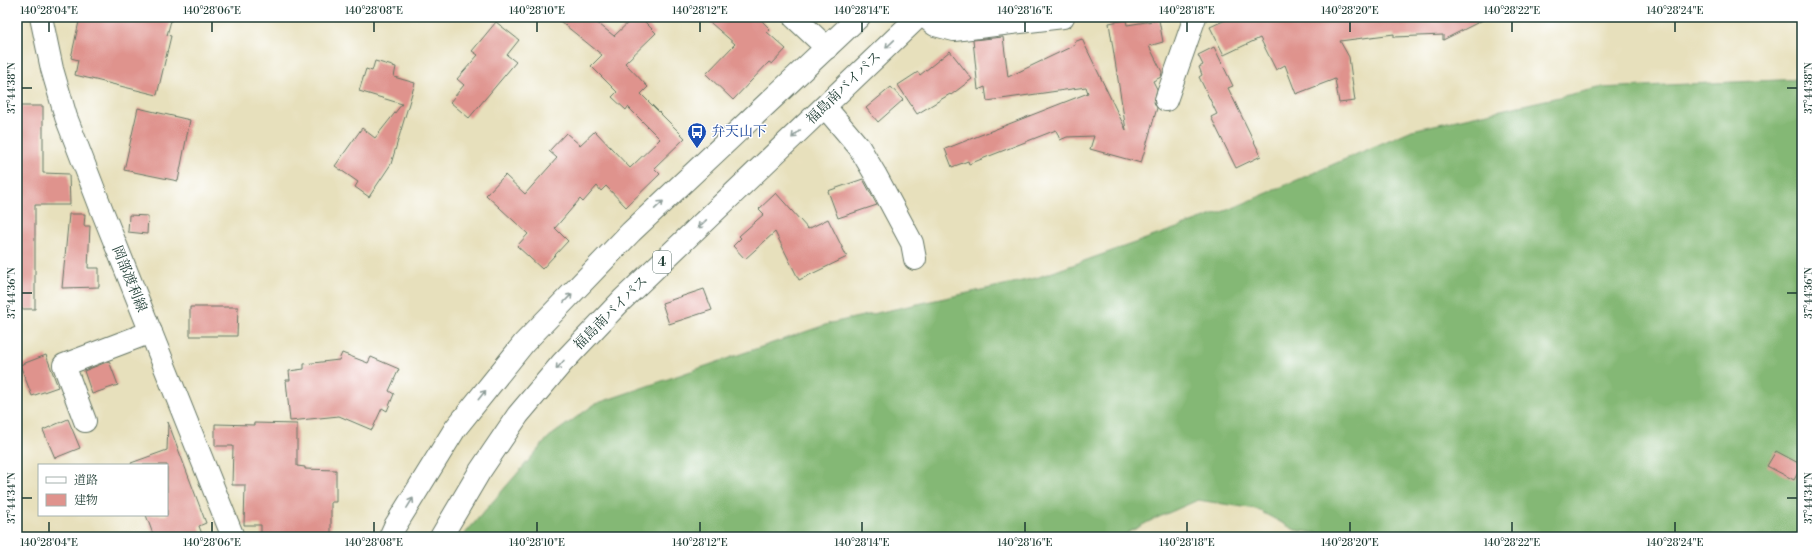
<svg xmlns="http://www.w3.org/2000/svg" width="1819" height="554" viewBox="0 0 1819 554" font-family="'Libre Bodoni','Noto Serif JP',serif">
<rect width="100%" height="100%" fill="#fff"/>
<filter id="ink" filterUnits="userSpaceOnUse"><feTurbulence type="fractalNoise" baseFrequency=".025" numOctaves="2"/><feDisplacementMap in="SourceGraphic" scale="8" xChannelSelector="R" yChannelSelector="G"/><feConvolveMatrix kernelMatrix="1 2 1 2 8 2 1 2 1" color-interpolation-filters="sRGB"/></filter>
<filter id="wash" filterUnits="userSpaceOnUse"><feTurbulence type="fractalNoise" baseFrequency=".012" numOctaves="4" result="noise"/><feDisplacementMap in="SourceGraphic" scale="16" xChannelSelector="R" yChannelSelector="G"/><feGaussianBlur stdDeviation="0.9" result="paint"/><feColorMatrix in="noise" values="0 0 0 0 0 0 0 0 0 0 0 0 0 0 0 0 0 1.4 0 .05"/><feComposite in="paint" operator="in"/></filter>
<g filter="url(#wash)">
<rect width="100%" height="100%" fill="#e7e0bc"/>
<path fill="#84b874" stroke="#527a54" d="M1802,79v458h-459l-48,-7 -39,-21 -58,-9 -48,21 -30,16h-658l87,-100 46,-33 236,-81 205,-45 197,-70 179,-78 187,-42z"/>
<g id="blocks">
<path fill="#df938d" d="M80,17h92l-5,18 4,1 -14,59 -82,-20 3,-15 -7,-2z
M555,17h35l24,19 20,-19h6l16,16 -31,30 23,24 -7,7 44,44 -31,30 6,6 -34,33 -20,-21 -5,5 -4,-5 -14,16 -3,-3 -25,29 13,13 -26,28 -25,-23 11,-12 -42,-39 19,-20 20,19 32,-36 -8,-7 17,-18 14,12 15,-14 35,37 30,-29 -32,-32 -2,3 -14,-13 5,-5 -26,-26 11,-11z
M704,17h54l12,12 -3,3 19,17 -14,15 -3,-2 -36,38 -27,-26 29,-30z
M1232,17h257l-46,23v-5l-49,2v-3l-54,7 9,16 6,44 -16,2 -4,-24 -39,15 -11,-29 -9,5 -16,-32 -36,17 -14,-28z
M1126,20l1,5 32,-5 4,22 -14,4 13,26 -1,5 -8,4 4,8 -3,13 3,6 -16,55 -51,-14 4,-13 -27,1 -7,3 -4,-10 -87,34 -1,-3 -16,6 -7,-18 143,-56 -2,-6 -99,14 -2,-14 -7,3 -5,-50 30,-3 5,40 67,-32 -1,-3 8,-3 44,91 -17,-107z
M496,22l23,18 -12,15 9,7 -47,56 -19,-16 14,-17 -7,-6 21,-24 -6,-4z
M1214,47l19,39 -5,2 33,68 -25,12 -25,-51 6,-3 -18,-37 3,-2 -3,-8 4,-2 -5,-10z
M950,51l22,28 -21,16 -1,-1 -33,20 -19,-29 20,-13 2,3z
M375,61l21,6 -2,10 21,6 -24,81 -22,33 -14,-10 3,-5 -23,-16 27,-38 13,10 27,-34 -43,-13 7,-22 6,2z
M891,87l12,13 -25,22 -12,-14z
M18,106h25v67l26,1 1,31h-35v104h-18z
M138,108l52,12 -12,61 -54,-11z
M863,179l14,26 -39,13 -10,-27z
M776,193l32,36 20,-10 19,38 -48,23 -24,-48 -30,27 -12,-13 8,-8 -2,-2 25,-22 -5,-5z
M69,214h16l-1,12h6l-2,42h11v19l-37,1z
M129,215l19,1 -1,18 -19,-2z
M704,289l8,21 -43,14 -7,-21z
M190,307h48l-1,29h-47z
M342,353l26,10 3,-6 28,12 -10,22 5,3 -7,17 -5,-3 -10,22 -33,-14 -49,5 -4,-41h4l-1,-9 15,-2v-5l35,-4z
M46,355l12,32 -26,9 -12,-31z
M109,361l9,24 -26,9 -8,-23z
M68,419l12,29 -25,10 -12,-28z
M168,422l38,101 -7,3 4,11h-49l-8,-22h21v-50h-35l-1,-2 36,-13z
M254,423l43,1v42l8,1v2l31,1v32h-5v35h-70v-12h-17l1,-40h-13l1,-39h-18v-22l39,1z
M1776,451l26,14 -8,15 -27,-14z"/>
</g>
</g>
<g filter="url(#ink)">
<use href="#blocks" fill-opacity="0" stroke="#657664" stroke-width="1"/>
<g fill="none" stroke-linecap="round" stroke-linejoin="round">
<defs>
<path id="minor" d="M794,17l33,31
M925,17l10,8 19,5 109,-13
M1166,100l29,-83
M825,107l34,40 16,27 37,69 3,16
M85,421l-21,-56 87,-33"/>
<path id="secondary" d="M41,17l11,52 14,48 35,91 132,329"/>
<path id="trunk" d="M390,537l5,-11 60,-97 69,-86 107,-111 228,-215
M441,537l39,-66 38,-56 44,-52 60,-63 296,-283"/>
</defs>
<use href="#minor" stroke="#657664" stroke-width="24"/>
<use href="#secondary" stroke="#657664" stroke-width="24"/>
<use href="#trunk" stroke="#657664" stroke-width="24"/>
<use href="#minor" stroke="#fff" stroke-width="22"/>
<use href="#secondary" stroke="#fff" stroke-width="22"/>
<use href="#trunk" stroke="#fff" stroke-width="22"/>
</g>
<defs><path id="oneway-shaft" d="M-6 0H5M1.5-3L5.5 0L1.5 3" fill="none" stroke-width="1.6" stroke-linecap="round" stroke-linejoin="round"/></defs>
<g stroke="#8f9e9a">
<use href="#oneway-shaft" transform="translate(890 44) rotate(136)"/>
<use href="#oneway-shaft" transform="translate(796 134) rotate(136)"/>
<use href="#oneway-shaft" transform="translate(659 205) rotate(-43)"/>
<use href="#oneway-shaft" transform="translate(702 224) rotate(136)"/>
<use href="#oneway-shaft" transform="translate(568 298) rotate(-46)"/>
<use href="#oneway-shaft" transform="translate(560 365) rotate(131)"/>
<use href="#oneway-shaft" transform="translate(482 395) rotate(-51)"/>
<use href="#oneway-shaft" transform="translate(410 503) rotate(-58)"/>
</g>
</g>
<path fill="none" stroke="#1f3d34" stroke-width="1.5" d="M49,22v10M212,22v10M374,22v10M537,22v10M700,22v10M862,22v10M1025,22v10M1187,22v10M1350,22v10M1512,22v10M1675,22v10M22,88h10M1787,88h10M22,293h10M1787,293h10M22,498h10M1787,498h10M49,522v10M212,522v10M374,522v10M537,522v10M700,522v10M862,522v10M1025,522v10M1187,522v10M1350,522v10M1512,522v10M1675,522v10"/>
<defs>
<symbol id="bus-pin" viewBox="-11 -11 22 30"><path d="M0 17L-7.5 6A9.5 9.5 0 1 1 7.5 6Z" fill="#1a4fb4" stroke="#fff"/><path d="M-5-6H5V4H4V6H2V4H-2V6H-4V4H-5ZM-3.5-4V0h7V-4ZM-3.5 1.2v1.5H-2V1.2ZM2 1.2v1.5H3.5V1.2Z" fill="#fff"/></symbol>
</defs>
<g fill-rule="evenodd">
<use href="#bus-pin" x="686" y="121" width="22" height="30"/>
</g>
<g text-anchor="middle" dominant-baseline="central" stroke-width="3" stroke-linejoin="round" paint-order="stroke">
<rect fill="#fff" stroke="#627771" stroke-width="1" x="653" y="251" width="18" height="22" rx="3"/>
<g font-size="13" font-weight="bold" fill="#1f3d34">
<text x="662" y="262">4</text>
</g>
<g font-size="14" fill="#1f3d34" stroke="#fff">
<text transform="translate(844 88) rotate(-44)">福島南バイパス</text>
<text transform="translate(129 279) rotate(68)">岡部渡利線</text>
<text transform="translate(611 313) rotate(-45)">福島南バイパス</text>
</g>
<g font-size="14" fill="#164399" stroke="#fff" text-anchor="start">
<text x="711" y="132">弁天山下</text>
</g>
</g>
<rect width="1819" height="554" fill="none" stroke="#fff" stroke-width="44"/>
<rect x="38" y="464" width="130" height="52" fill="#ffffff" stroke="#a5b1ae"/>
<rect x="46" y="477" width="20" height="6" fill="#ffffff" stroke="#a5b1ae"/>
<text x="74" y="484" font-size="12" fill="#1f3d34">道路</text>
<rect x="46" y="494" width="20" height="12" fill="#df938d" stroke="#a5b1ae"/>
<text x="74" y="504" font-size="12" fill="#1f3d34">建物</text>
<rect x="22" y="22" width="1775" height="510" fill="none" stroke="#1f3d34" stroke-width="1.5"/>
<g font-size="10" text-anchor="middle" fill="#1f3d34">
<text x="49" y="14">140°28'04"E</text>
<text x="212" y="14">140°28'06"E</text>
<text x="374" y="14">140°28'08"E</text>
<text x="537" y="14">140°28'10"E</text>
<text x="700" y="14">140°28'12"E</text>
<text x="862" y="14">140°28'14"E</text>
<text x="1025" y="14">140°28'16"E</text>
<text x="1187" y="14">140°28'18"E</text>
<text x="1350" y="14">140°28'20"E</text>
<text x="1512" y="14">140°28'22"E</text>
<text x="1675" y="14">140°28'24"E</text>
<text transform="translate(11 88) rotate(-90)" y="4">37°44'38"N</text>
<text transform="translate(1808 88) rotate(-90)" y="4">37°44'38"N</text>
<text transform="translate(11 293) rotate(-90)" y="4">37°44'36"N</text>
<text transform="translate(1808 293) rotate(-90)" y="4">37°44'36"N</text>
<text transform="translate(11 498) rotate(-90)" y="4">37°44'34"N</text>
<text transform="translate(1808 498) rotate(-90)" y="4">37°44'34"N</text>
<text x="49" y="546">140°28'04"E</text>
<text x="212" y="546">140°28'06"E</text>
<text x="374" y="546">140°28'08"E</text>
<text x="537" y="546">140°28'10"E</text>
<text x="700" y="546">140°28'12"E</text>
<text x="862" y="546">140°28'14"E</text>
<text x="1025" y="546">140°28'16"E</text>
<text x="1187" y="546">140°28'18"E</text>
<text x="1350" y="546">140°28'20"E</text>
<text x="1512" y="546">140°28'22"E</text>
<text x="1675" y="546">140°28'24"E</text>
</g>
</svg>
